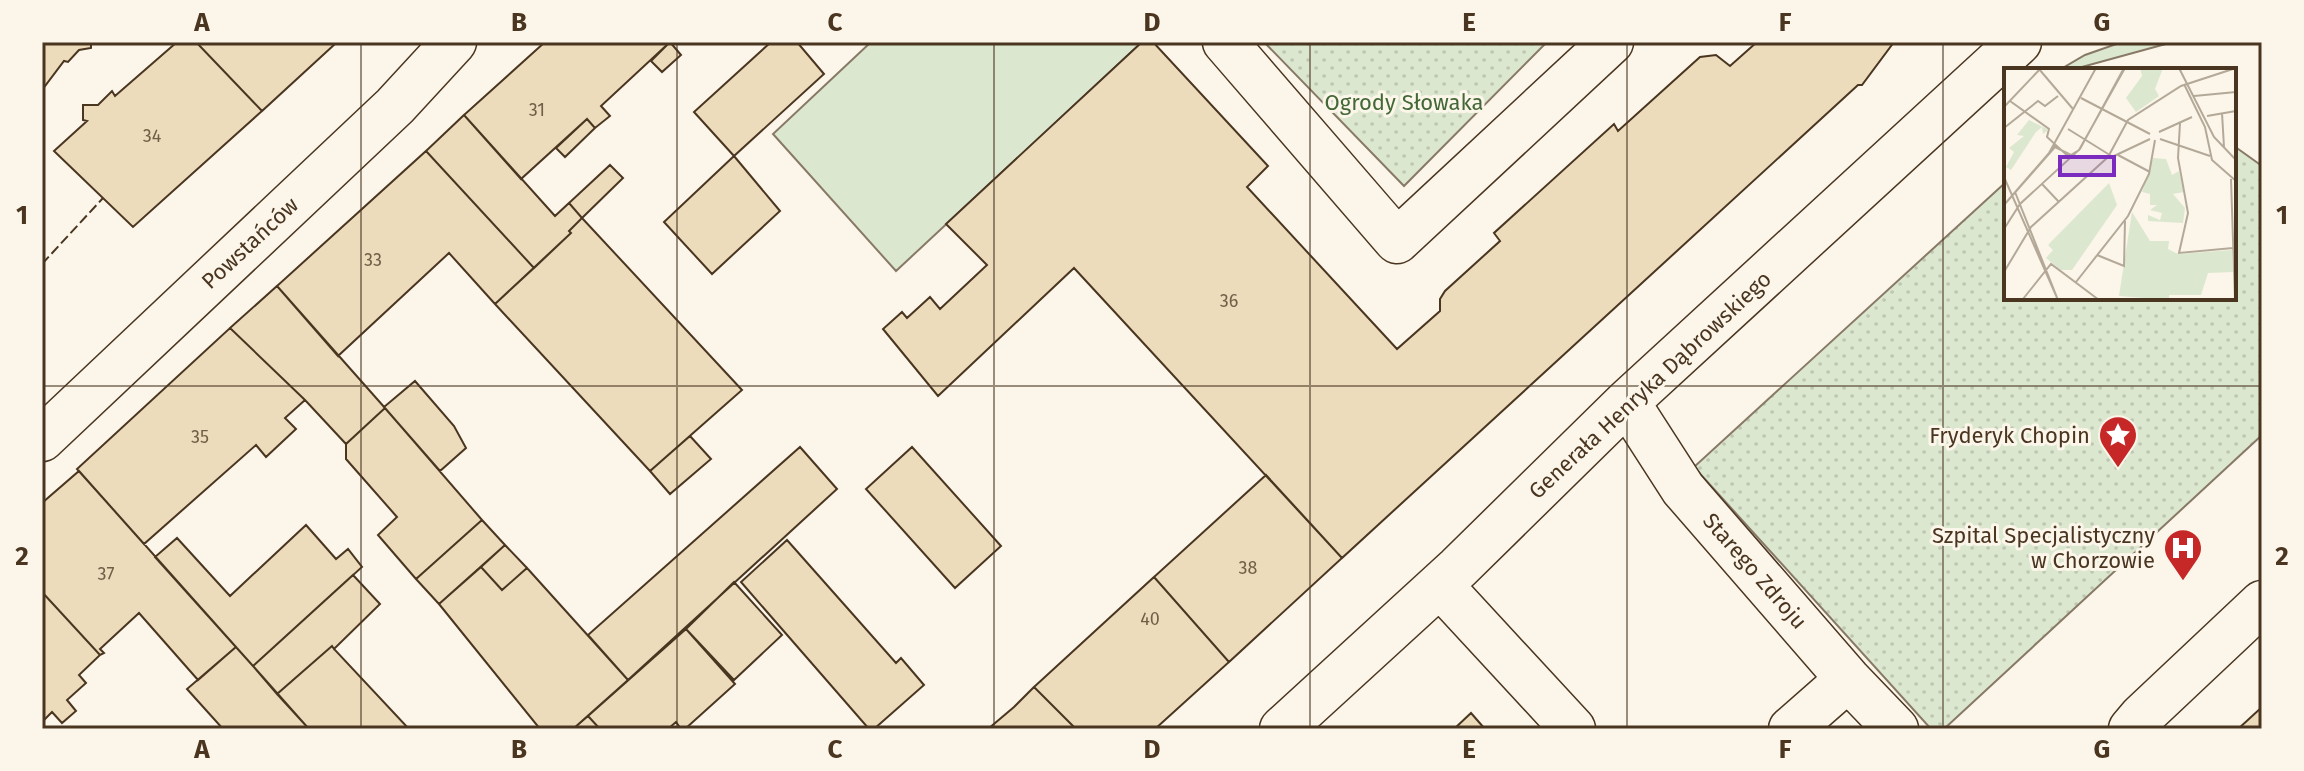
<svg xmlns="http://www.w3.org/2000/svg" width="2304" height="771" viewBox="0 0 2304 771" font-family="'Fira Sans',sans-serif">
<defs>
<pattern id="park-dots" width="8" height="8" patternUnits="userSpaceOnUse" patternTransform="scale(2)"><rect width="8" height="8" fill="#dce7d0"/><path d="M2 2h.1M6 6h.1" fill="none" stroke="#bec7b2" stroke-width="1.8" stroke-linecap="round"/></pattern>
</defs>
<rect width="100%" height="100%" fill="#fbf6e9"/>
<path fill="#dce7d0" stroke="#887966" stroke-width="2" d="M871,42h271l-246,229 -123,-137z
M2122,42h51l-102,28 -10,-1 24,-14z"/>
<path fill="url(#park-dots)" stroke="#887966" stroke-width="2" d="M1264,42h283l-143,144z
M2234,146l28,20v269l-318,294h-13l-237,-262 312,-285v116h228z"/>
<path fill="#ecdcbc" stroke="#4a3520" stroke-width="2" d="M42,42h49v6l-12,2 -11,12 -4,-1 -22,29z
M177,42h19l66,69 -129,116 -79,-76 33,-30 -4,-1v-15h15l14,-14 3,5z
M196,42h137l2,2 -73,67z
M545,42h125l-69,64 9,10 -15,12 -8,-9 -66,60 -57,-64z
M670,42l11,13 -19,17 -11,-11z
M771,42h26l27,32 -90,82 -40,-44z
M1142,42h11l115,124 -21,21 150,162 43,-38v-12l5,-8 55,-50 -6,-8 120,-109 4,7 82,-74 16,-2 14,11 27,-24h137l-32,43h-4l-516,473 -268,-290 -136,128 -55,-67 19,-17 5,6 23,-21 10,12 47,-44 -41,-41z
M464,115l91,101 14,-13 13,15 -13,13 2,2 -37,35 -108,-117z
M587,119l8,9 -30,29 -9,-9z
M426,151l108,117 -39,36 -46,-51 -111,103 -61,-70z
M734,156l46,55 -68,63 -48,-52z
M610,165l13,13 -41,40 -13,-15z
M582,218l160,172 -92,81 -155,-167 76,-71 -2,-2z
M277,286l108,122 -39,36 -41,-44 -75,-72z
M230,328l75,72 -20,18 11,11 -30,28 -10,-12 -112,99 -67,-75z
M415,381l39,45 12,22 -26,23 -56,-64z
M385,408l97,112 -66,59 -38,-44 19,-18 -51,-58v-15z
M690,436l21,23 -41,35 -20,-23z
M800,447l37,42 -209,191 -40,-45z
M912,447l89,99 -46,42 -89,-99z
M79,471l157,176 -38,33 -59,-67 -39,36 4,4 -4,2 -58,-63v-89z
M1266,475l76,83 -113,104 -75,-85z
M482,520l23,25 -66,59 -23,-25z
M306,525l30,34 12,-10 14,18 -109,99 -98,-109 22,-19 53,58z
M787,540l109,123 5,-5 23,27 -50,44h-5l-128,-147z
M505,545l22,23 -25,22 -21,-23z
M481,567l21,23 25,-22 101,112 -55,49h-33l-101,-125z
M353,575l27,29 -46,45 -2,-3 -55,48 -24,-28z
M1154,577l75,85 -74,67h-79l-42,-42z
M734,582l48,53 -48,45 -48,-51z
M42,592l58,63 -21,20 7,8 -19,17 9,11 -14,12 -10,-11 -10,10z
M686,629l49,55 -50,45h-4l-5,-7 -8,7h-68l-12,-13z
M332,646l2,3 75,80h-100l-32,-35z
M236,647l17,19 56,63h-86l-36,-40z
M1034,687l42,42h-88l26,-22z
M2262,707v22h-24z
M1471,713l14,16h-31z
M588,716l12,13h-27z"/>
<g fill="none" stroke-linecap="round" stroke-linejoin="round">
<defs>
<path id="minor" d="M1225,42l172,199 214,-199
M1627,402l56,87 165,190 48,50
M42,439l353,-333 59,-64
M1440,585l133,144
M1282,729l176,-161 169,-166 392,-360
M1791,729l57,-50
M2131,729l11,-13 120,-113"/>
</defs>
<use href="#minor" stroke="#4a3520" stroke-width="47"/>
<use href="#minor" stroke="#fbf6e9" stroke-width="44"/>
<path stroke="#4a3520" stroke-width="2" stroke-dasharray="10 4" stroke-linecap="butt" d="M42,264l61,-66"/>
</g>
<path fill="none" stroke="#4a3520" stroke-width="2" stroke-opacity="0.55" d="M361,42v687M677,42v687M994,42v687M1310,42v687M1627,42v687M1943,42v687M42,386h2220"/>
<defs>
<symbol id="sight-pin" viewBox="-11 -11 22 30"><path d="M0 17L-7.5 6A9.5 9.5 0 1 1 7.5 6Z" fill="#c62828" stroke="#fbf6e9"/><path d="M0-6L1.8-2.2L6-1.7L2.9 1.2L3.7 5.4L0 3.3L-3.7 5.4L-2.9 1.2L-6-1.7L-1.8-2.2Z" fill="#fff"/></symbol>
<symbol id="hospital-pin" viewBox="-11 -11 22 30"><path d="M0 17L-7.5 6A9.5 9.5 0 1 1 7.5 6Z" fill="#c62828" stroke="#fbf6e9"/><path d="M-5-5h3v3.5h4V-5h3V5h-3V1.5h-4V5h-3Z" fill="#fff"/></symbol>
</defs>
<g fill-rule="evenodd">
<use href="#sight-pin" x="2096" y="413" width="44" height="60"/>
<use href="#hospital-pin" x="2161" y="526" width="44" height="60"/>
</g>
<g text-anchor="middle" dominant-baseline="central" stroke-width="6" stroke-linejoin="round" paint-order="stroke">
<g font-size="18" fill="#725f47">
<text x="537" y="110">31</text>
<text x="152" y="136">34</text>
<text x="373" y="260">33</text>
<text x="1229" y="301">36</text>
<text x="200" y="437">35</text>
<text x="1248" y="568">38</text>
<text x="106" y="574">37</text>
<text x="1150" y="619">40</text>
</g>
<g font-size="22" fill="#436837" stroke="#fbf6e9">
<text x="1404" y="102">Ogrody Słowaka</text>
</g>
<g font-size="22" fill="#4a3520" stroke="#fbf6e9">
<text transform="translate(250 243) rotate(-43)">Powstańców</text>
<text transform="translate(1650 385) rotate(-43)">Generała Henryka Dąbrowskiego</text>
<text transform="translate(1755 571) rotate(49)">Starego Zdroju</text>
</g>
<g font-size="22" fill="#4a3520" stroke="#fbf6e9" text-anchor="end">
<text x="2090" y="435">Fryderyk Chopin</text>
<text x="2155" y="535">Szpital Specjalistyczny<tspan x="2155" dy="25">w Chorzowie</tspan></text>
</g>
</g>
<g transform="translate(2004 68)">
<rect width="232" height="232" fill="#fbf6e9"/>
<path d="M25,52l18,9v2l-4,3 -1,-7 -6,5 -25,38 -5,-3 8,-15 -5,-4 15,-12 -7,-1z" fill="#dce7d0"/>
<path d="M105,115l8,22 -45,65h-11l-15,-12 7,-8 -5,-5z" fill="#dce7d0"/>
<path d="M136,0h23l-8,21 4,7 -23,16 -10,-14 16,-22zM149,90l13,1 6,16 7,-4 5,21 -11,2 12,14 -2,15 -35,-2v-6l12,5 2,-7 -12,-3 7,-5h-7v-11l-8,-2zM128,144l18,29h19l-1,8 10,5 54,-4 1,22 -25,1 -7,22h-32v5l-50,-4z" fill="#dce7d0"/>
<path fill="none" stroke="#b4a999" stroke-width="2" d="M175,0l35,69 22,23M35,1l34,40M180,16l21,43 7,33 24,21M190,28l42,-4M77,30l69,36M6,33l39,28 -2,8 23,21M0,39l37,-39M218,45l2,34M203,48l29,-5M176,55l-2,35 10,55 -9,40 54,-5M0,60l34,-27 7,5 13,-10M64,61l45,28M155,64l33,-15M156,71l50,17M45,85l47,-85M114,87l32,17M108,89l38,-18M0,109l54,123M227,111l4,121M38,116l17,18M11,124l43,108M0,137l52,-60M0,137l51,-58 16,8 8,-5 46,-82M0,161l16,-25 60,-55 44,-81M93,187l27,11 1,-45M0,204l27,-45 77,-70 20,-37 53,-34 55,-18M72,214l52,-66 21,-42 6,-34M19,231l28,-35 48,36"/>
<path fill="#7b2cbf" fill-opacity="0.15" stroke="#7b2cbf" stroke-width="4" d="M56,89h54v18h-54z"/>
<rect width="232" height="232" fill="none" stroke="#4a3520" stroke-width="4"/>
</g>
<rect width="2304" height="771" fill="none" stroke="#fbf6e9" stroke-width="88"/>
<rect x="44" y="44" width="2216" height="683" fill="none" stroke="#4a3520" stroke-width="3"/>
<g font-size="26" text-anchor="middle" font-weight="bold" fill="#4a3520">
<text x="202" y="31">A</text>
<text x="519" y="31">B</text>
<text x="835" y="31">C</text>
<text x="1152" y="31">D</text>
<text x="1469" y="31">E</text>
<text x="1785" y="31">F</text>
<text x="2102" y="31">G</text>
<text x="22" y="224">1</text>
<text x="2282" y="224">1</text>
<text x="22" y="565">2</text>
<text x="2282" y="565">2</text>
<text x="202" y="758">A</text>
<text x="519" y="758">B</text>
<text x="835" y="758">C</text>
<text x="1152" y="758">D</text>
<text x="1469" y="758">E</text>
<text x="1785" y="758">F</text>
<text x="2102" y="758">G</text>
</g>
</svg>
